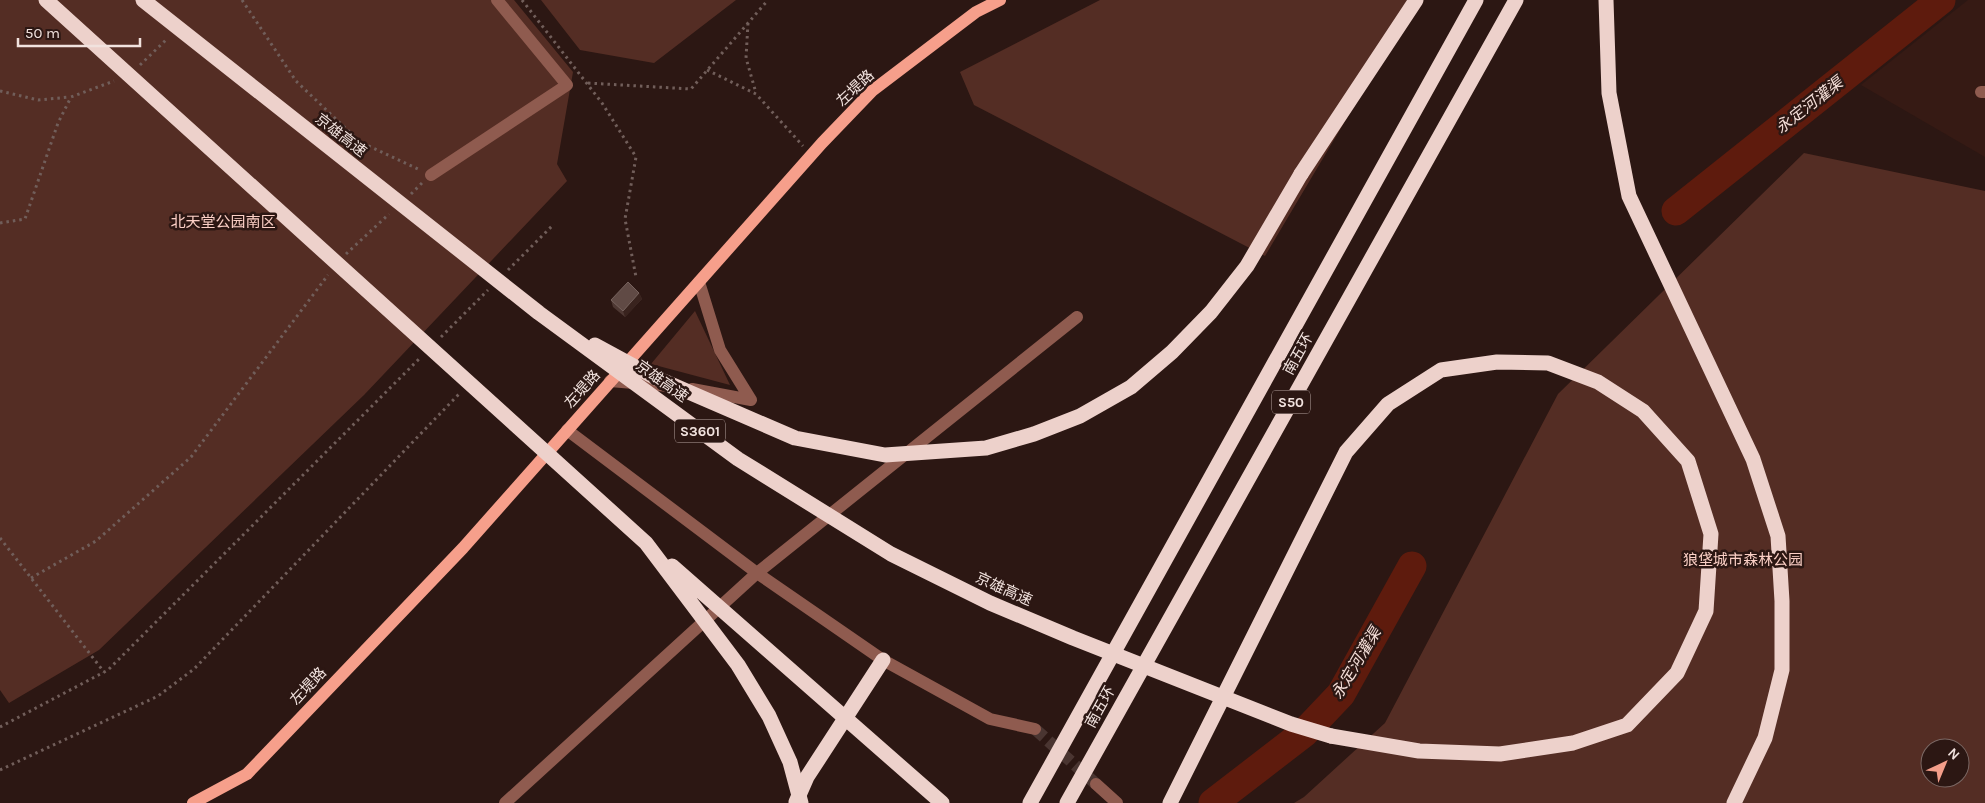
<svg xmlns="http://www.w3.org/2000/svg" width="1985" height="803" viewBox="0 0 1985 803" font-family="Karla,'Noto Sans SC',sans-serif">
<rect width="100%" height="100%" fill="#2c1713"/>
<path fill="#361a14" d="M1968,0h17v157l-124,-72z"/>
<path fill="#542d24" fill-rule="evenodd" d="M0,0h514l59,72 -16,92 10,17 -203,214 -265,255 -90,53 -9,-13z
M541,0h195l-82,63 -74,-13z
M1100,0h317l-152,256 -291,-151 -14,-33z
M1804,153l181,38v612h-691l10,-6 81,-74 173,-329zM1930,748h30v30h-30z
M695,311l35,74 -79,-21z"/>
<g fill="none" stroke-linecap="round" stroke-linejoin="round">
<path stroke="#5e1b0d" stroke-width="29" d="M1676,211l265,-211
M1213,803l91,-70 37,-39 71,-128"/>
<path stroke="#4a3531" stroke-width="12" stroke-dasharray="12 6" stroke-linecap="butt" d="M1035,729l61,55"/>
<path stroke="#715e5a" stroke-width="3" stroke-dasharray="2.5 4" stroke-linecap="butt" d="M242,0l54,81 64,61 60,28
M522,0l80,103 34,54 -11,62 11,58
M748,23l-2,35 10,35
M140,65l28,-27
M707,70l49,24 47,52
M588,83l103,6 77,-89
M0,91l38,9 32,-3
M411,194l11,-11
M0,223l25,-4 33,-96 13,-26 43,-16
M346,254l43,-40
M508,270l46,-46
M441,337l47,-47
M0,538l104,134
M31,578l65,-37 95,-84 137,-182
M0,727l108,-57 313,-313
M0,770l158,-74 36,-27 265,-275"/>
<path stroke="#8f5b4f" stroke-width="12" d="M1981,92h4
M431,175l136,-90 -70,-85
M699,282l21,68 31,50
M610,381l59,5
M692,389l59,11
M567,430l190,143 126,87 107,59 45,10
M1096,784l21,19
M505,803l252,-230 320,-256"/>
<path stroke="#f69f8b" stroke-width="12" d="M193,803l54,-29 216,-226 359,-405 50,-52 104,-79 24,-12"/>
<path stroke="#edd1cb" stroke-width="15" d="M1606,0l3,93 20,103 124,263 25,77 4,65v69l-17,68 -31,65
M1301,174l115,-174
M796,802l11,-25 76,-117
M1030,803l446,-803
M1067,803l449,-803
M1170,803l176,-351 42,-48 53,-34 56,-8 51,1 50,19 45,29 45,50 23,73 -5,77 -29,62 -50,52 -54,18 -73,11 -81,-3 -88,-15"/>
<path stroke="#edd1cb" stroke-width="15" d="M46,0l600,543 92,122 31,51 21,46 11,41
M143,0l396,313 199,146 153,95 99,49 83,35 218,86 40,12
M595,345l59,32 141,61 90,17 101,-7 48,-14 46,-18 51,-29 41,-35 39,-40 36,-46 54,-92
M672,566l270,237"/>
</g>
<path fill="#4e3833" d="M639,293l3,6 -17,18 -12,-10 -2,-7z"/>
<path fill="#39231e" d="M639,293l3,6 -17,18 -2,-6z"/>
<path fill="#604a45" stroke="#76625d" d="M628,282l11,11 -16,18 -12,-11z"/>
<g text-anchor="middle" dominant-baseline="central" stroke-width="5" stroke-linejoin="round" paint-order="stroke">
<g fill="#2c1713" stroke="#b6a5a1" stroke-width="1">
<rect x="1272" y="390.5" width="38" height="23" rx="4"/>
<rect x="675" y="419.5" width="50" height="23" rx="4"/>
</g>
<g font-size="14" font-weight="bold" fill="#f1e2de">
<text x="1291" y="402">S50</text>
<text x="700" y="431">S3601</text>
</g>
<g font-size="15" fill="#f1e2de" stroke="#2c1713">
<text transform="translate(855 88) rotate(-43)">左堤路</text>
<text transform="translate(341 135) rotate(38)">京雄高速</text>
<text transform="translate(1298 354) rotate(-61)">南五环</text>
<text transform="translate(662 381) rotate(36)">京雄高速</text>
<text transform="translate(582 389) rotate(-48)">左堤路</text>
<text transform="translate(1004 589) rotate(24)">京雄高速</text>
<text transform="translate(308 686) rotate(-47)">左堤路</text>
<text transform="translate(1100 707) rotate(-61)">南五环</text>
</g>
<g font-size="15" fill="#fbcfc5" stroke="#2c1713">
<text x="223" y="222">北天堂公园南区</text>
<text x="1743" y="560">狼垡城市森林公园</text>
</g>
<g font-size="16" font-style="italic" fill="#f4ded8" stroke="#2c1713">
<text transform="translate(1809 105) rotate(-38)">永定河灌渠</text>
<text transform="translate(1356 663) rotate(-59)">永定河灌渠</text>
</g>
</g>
<g transform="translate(1945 763) rotate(44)"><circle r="24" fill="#2c1713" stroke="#7b6864"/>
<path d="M0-4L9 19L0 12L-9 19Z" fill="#f49e8a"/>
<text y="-8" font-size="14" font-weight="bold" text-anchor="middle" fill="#f1e2de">N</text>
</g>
<path d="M18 38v8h122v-8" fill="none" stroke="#f1e2de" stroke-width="2.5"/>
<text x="25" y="38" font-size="15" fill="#f1e2de" stroke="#2c1713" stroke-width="4" paint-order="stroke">50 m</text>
</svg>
